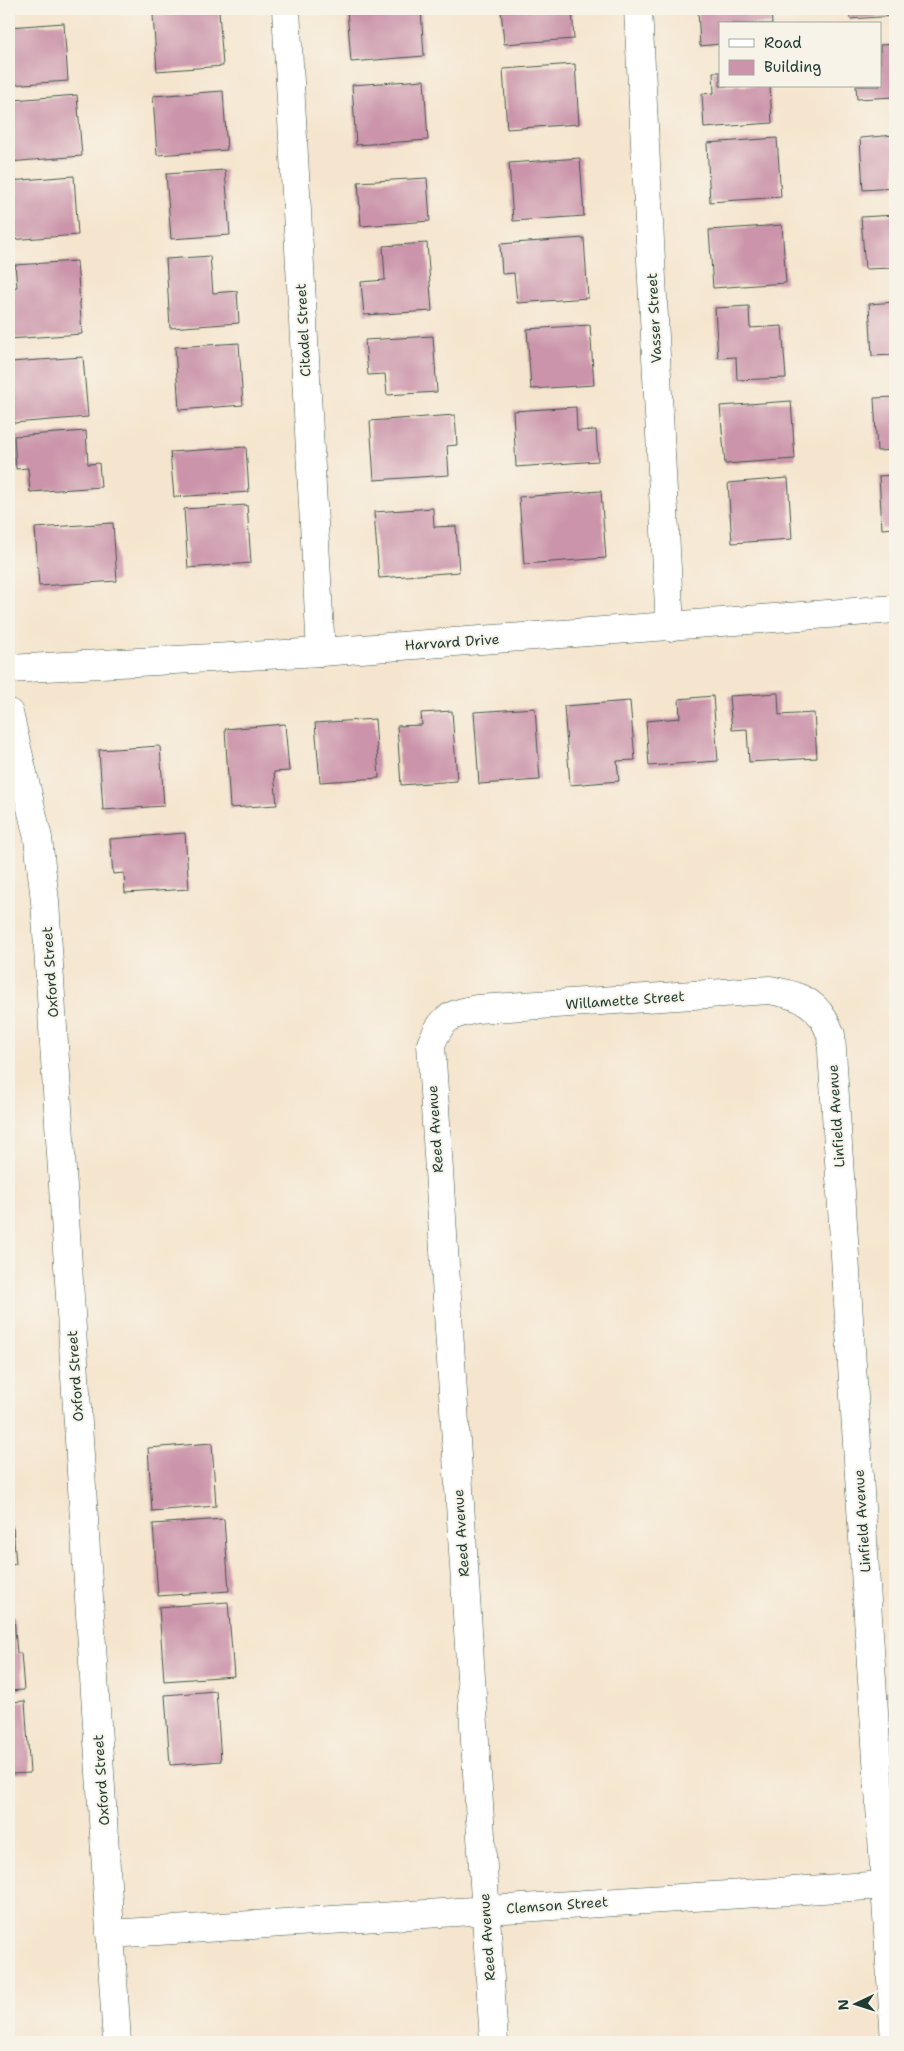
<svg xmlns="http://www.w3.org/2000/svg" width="904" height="2051" viewBox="0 0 904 2051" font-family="'Shantell Sans',sans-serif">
<rect width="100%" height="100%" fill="#f7f3e8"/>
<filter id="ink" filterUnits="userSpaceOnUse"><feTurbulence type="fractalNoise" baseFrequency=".02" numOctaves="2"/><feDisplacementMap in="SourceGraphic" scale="10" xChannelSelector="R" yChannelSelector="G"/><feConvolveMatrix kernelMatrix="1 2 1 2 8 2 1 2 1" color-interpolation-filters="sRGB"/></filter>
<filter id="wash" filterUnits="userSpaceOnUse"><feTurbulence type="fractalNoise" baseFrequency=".0096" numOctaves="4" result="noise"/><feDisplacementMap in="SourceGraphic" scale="20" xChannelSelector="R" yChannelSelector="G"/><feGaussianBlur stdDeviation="1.12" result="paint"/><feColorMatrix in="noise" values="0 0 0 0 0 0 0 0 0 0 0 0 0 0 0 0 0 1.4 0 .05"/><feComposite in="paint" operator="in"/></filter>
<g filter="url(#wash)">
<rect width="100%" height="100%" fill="#f5e5ce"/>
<g id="blocks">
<path fill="#cb94aa" d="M347,9h74l3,47 -73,6z
M501,9h71l2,30 -70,5z
M698,9h73l1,15h-52v20l-20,2z
M849,9h46v7l-45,3z
M219,11l4,55 -66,5 -4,-56z
M64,23l4,58 -59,4v-58z
M895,44v53l-38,2 -1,-13h24v-41z
M575,64l4,60 -72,5 -4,-60z
M713,72h7v14h50l2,37 -68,5 -2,-34 12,-1z
M424,80l4,60 -72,5 -4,-60z
M223,91l4,59 -70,5 -4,-59z
M77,95l5,61 -73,6v-36l5,-1 -1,-25z
M895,135v53l-32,2 -3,-52z
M777,138l4,59 -71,5 -3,-59z
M580,158l4,58 -71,5 -4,-58z
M225,170l5,65 -59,4 -5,-65z
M74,176l4,59 -69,5v-59z
M427,178l3,43 -69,5 -3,-44z
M895,215v53l-30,1 -4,-52z
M782,225l4,58 -73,5 -4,-58z
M584,238l4,60 -71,5 -3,-30 -12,1 -2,-30z
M427,243l5,68 -68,4 -3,-33 24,-2 -2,-34z
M210,256l3,37 24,-2 2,32 -69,5 -4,-69z
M77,261l5,73 -73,5v-51l8,-1 -2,-22z
M895,302v53l-23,1 -3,-52z
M749,306l1,22 32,-2 4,52 -49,2 -1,-23 -18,1 -3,-50z
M590,325l4,60 -63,4 -4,-60z
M433,336l4,56 -50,3 -2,-21 -17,1 -3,-35z
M239,343l4,62 -64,5 -4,-63z
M83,357l5,60 -74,6 -4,-61z
M895,397v53l-18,1 -3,-53z
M791,401l4,58 -70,5 -5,-58z
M576,407l1,24 19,-1 2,31 -82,6 -3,-56z
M455,415l2,30 -10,1 2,29 -75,5 -4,-59z
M86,431l2,33 11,-1 2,24 -71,5 -2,-24 -12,1 -2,-33z
M246,447l3,45 -75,5 -4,-45z
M895,475v53l-13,1 -3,-53z
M788,478l4,61 -60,4 -4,-60z
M601,491l5,67 -82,6 -5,-67z
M247,505l4,58 -63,5 -4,-59z
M433,508l1,19 22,-1 3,46 -80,6 -5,-66z
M113,523l4,58 -78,5 -4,-58z
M778,693l1,22 35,-2 3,45 -68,4 -2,-33 -15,1 -3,-34z
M713,696l5,65 -69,5 -3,-45 34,-3 -1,-19z
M630,701l5,59 -18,1 2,20 -49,4 -6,-79z
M535,708l5,72 -61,4 -5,-72z
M452,711l5,70 -56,4 -4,-59 25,-1 -1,-12z
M375,719l4,59 -59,4 -5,-59z
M285,724l4,47 -15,1 3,33 -47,3 -5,-79z
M160,746l4,60 -61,4 -4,-60z
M185,833l4,56 -64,4 -1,-20 -11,1 -3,-35z
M212,1443l4,63 -64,5 -4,-63z
M9,1471h1l2,29h-3z
M224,1519l5,72 -71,5 -5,-72z
M9,1528h4l3,36 -7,1z
M228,1602l6,74 -70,5 -5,-74z
M14,1617l3,36h4l3,37 -15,1v-73z
M216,1691l5,70 -51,4 -5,-70z
M25,1701l5,72 -21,1v-72z"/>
</g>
</g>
<g filter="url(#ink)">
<use href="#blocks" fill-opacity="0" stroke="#3f564b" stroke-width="1"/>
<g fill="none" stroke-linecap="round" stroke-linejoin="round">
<defs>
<path id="minor" d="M286,9l35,643
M638,9l32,618
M9,713l29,125 7,63 72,1141
M110,1934l775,-49
M494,2042l-63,-998c12,-27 17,-29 46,-35l293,-19c32,6 49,12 61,45l64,1007"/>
<path id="tertiary" d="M9,669l312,-17 574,-43"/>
</defs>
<use href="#minor" stroke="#3f564b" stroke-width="29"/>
<use href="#tertiary" stroke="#3f564b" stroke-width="29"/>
<use href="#minor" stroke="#fff" stroke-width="28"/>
<use href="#tertiary" stroke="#fff" stroke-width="28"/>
</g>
</g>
<g text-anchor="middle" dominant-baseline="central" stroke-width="4" stroke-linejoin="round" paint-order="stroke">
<g font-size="14" fill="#1f3d34" stroke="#f7f3e8">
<text transform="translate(654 318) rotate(-93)">Vasser Street</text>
<text transform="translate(303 330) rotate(-93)">Citadel Street</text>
<text transform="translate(452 642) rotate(-4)">Harvard Drive</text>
<text transform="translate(50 972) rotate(-94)">Oxford Street</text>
<text transform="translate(625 1000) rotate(-4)">Willamette Street</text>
<text transform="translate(836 1116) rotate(-94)">Linfield Avenue</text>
<text transform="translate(435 1129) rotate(-94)">Reed Avenue</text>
<text transform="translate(75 1376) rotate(-94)">Oxford Street</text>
<text transform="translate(862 1521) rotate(-94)">Linfield Avenue</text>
<text transform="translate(461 1533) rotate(-94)">Reed Avenue</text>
<text transform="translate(101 1780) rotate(-94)">Oxford Street</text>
<text transform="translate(557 1905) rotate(-4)">Clemson Street</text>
<text transform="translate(487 1937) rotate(-94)">Reed Avenue</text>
</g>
</g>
<rect width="904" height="2051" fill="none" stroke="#f7f3e8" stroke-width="30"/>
<rect x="719" y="22" width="162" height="65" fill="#f7f3e8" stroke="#a1aaa0"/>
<rect x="729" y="39" width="25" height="8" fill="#ffffff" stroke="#a1aaa0"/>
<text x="764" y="48" font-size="15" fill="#1f3d34">Road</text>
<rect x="729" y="60" width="25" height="15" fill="#cb94aa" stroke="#a1aaa0"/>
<text x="764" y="72" font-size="15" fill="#1f3d34">Building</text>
<g transform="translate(856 2004) rotate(266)" stroke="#f7f3e8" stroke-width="4" paint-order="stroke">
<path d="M0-4L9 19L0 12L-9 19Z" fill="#1f3d34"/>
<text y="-8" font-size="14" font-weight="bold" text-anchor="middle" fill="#1f3d34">N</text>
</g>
</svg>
